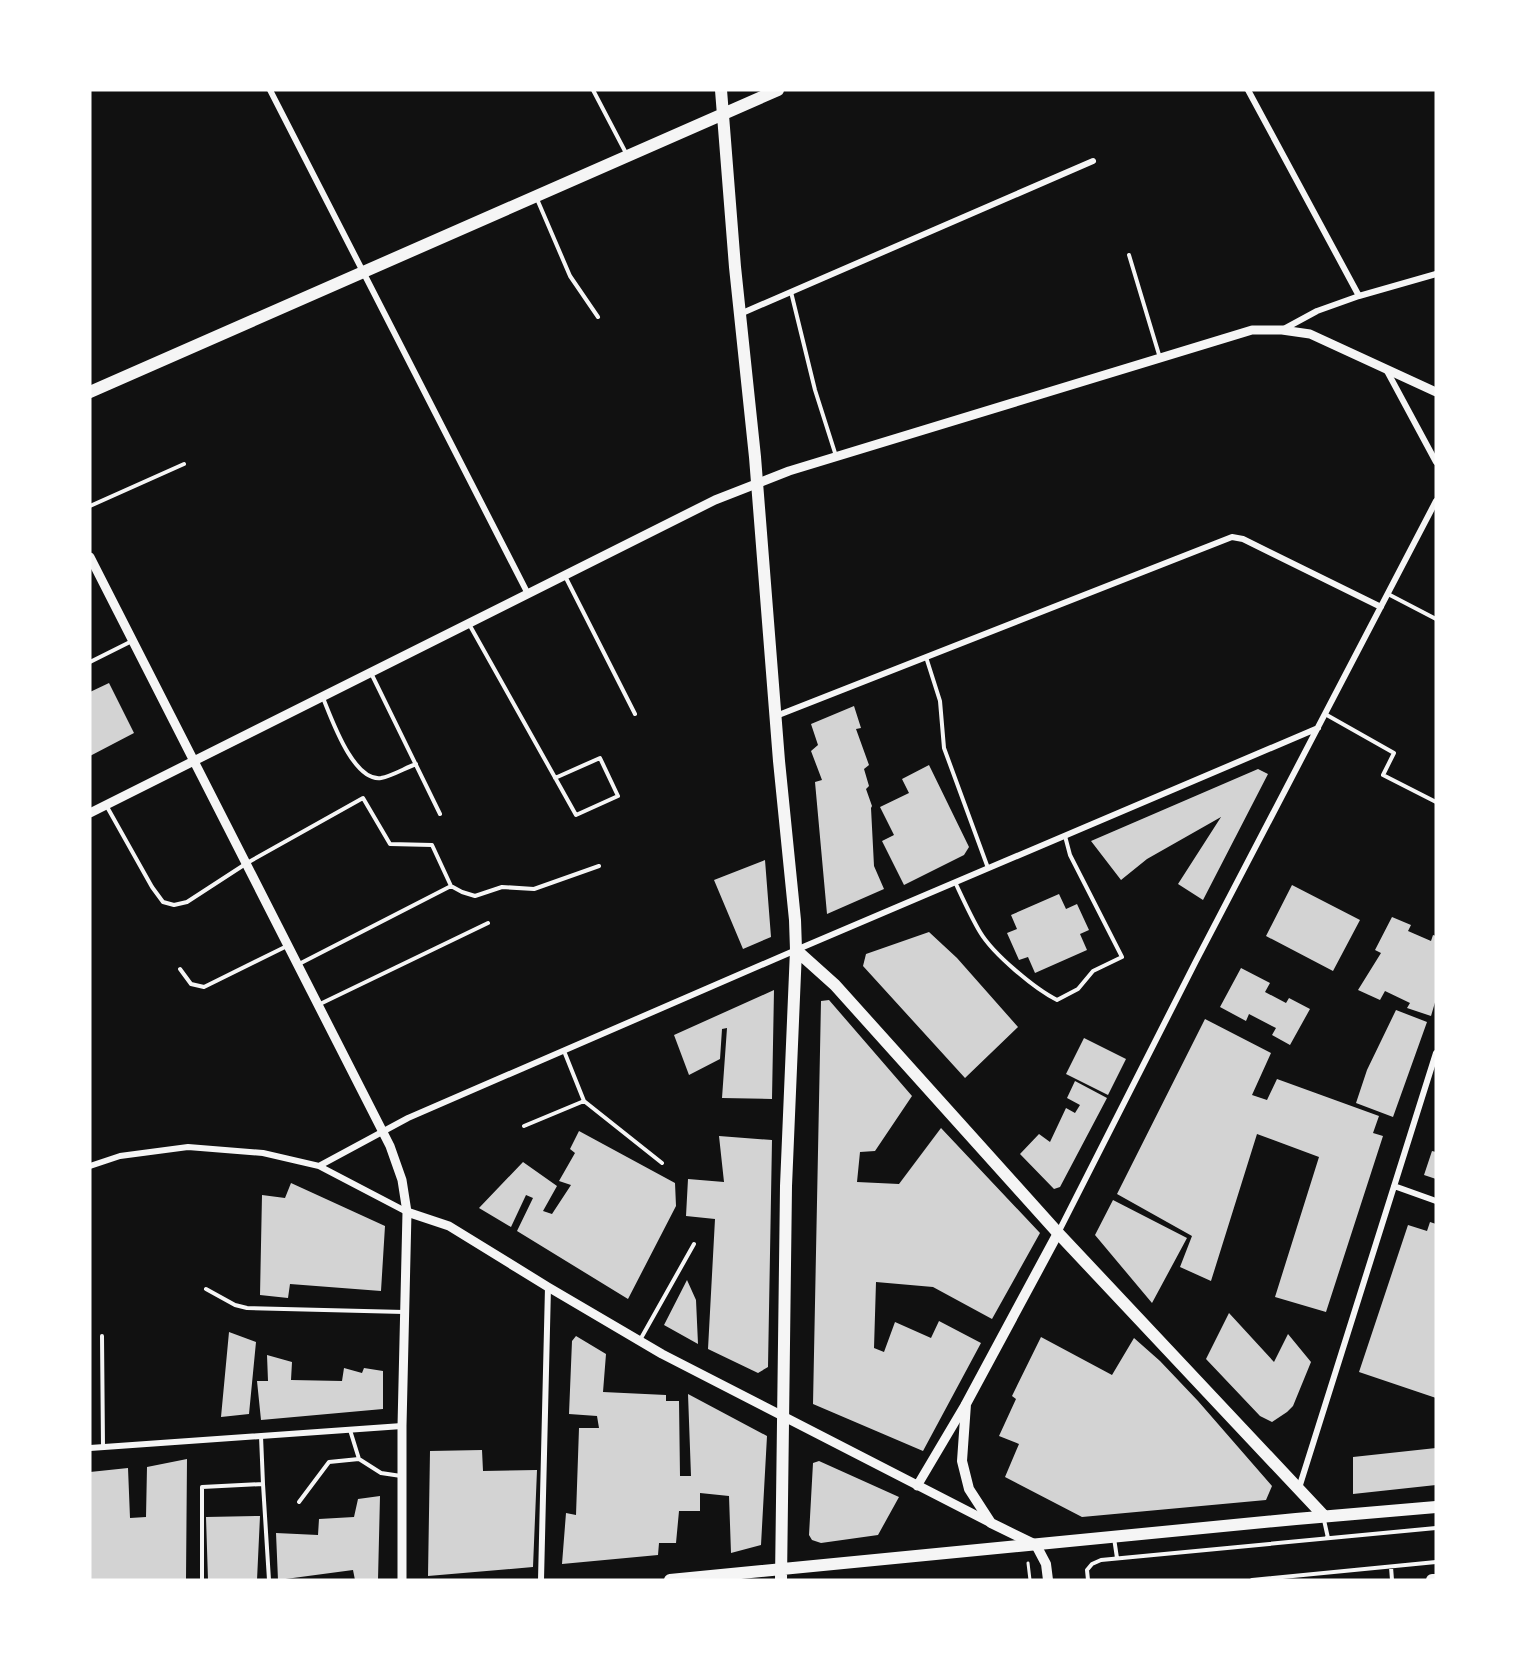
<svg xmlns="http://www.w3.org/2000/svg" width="1526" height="1670" viewBox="0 0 1526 1670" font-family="'Sofia Sans Condensed',sans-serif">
<rect width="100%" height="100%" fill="#111"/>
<path fill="#d3d3d3" d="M109,683l25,50 -44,23v-64z
M854,706l7,22 -5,1 13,36 -5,4 5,17 -3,3 6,17 -1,2 3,58 10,23 -57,25 -12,-132 7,-2 -11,-29 7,-6 -7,-21z
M929,765l40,82 -5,8 -60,30 -22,-44 12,-6 -14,-28 29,-14 -7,-14z
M1258,769l10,5 -65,126 -25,-16 43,-67 -74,42 -26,21 -30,-39z
M765,860l6,77 -28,12 -29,-69z
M1292,885l68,35 -27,51 -67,-35z
M1059,894l7,15 11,-5 12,26 -9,4 7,16 -52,23 -7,-16 -9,3 -12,-27 10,-4 -6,-14z
M1392,917l19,8 -3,6 23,10 2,-6 3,1v63l-5,17 -24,-8 3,-5 -25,-12 -5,9 -22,-10 23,-37 -6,-3z
M929,932l28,26 61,69 -53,51 -102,-112 3,-12z
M1241,968l29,15 -5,9 21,11 3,-5 21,11 -20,36 -18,-10 4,-7 -27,-14 -3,7 -26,-14z
M774,990l-2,109 -50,-1 5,-70 -5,1 -2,30 -31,16 -15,-40z
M829,1000l83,96 -37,55 -15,1 -3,30 42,2 42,-56 99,105 -48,86 -59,-32 -57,-5 -2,66 10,4 11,-30 36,16 8,-17 42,22 -58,108 -110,-47 8,-403z
M1396,1010l31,12 -34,95 -37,-14 11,-33z
M1205,1019l66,34 -19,42 15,5 10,-21 102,37 -6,17 10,3 -57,176 -51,-15 44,-140 -62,-23 -46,147 -31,-14 12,-31 -75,-42z
M1084,1038l42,21 -18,36 -42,-21z
M1075,1081l32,17 -47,89 -6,2 -34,-35 19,-20 11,8 16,-34 9,5 5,-8 -13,-7z
M579,1131l96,52 1,23 -48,93 -111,-68 16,-33 -7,-3 -15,32 -32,-19 44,-46 34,24 -14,25 9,3 19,-29 -12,-4 16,-28 -5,-4z
M719,1136l53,4 -4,227 -10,6 -50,-24 7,-130 -29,-3 2,-37 36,3z
M1432,1151l4,1v27l-12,-4z
M291,1183l94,43 -4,65 -91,-7 -2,14 -28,-3 2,-100 23,3z
M1113,1200l74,38 -35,65 -57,-68z
M1430,1222l6,2v174l-77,-26 49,-147 19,6z
M687,1280l9,20 2,44 -34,-19z
M1229,1313l45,49 14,-28 23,28 -18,44 -6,6 -15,10 -12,-6 -54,-57z
M229,1332l27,10 -7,72 -28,3z
M576,1336l30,18 -3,38 63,3v6h13l1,75h11l-3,-82 79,42 -6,109 -30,8 -2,-57 -29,-3v18h-21l-3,32h-17l-1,12 -96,9 4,-51 10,2 3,-87h20l-2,-12 -28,-2 3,-73z
M1041,1337l71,38 22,-37 26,23 38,40 74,85 -6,14 -184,17 -77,-40 14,-33 -20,-8 17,-37 -4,-3z
M267,1355l25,7 -1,18 51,1 2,-13 18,5 2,-5 19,3v38l-122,11 -4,-39h11z
M1436,1448v37l-83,9v-37z
M482,1450l1,21 54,-1 -4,97 -105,9 2,-125z
M187,1459l-1,121h-96v-108l38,-4 2,50 16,-1 1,-50z
M819,1461l80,36 -21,38 -57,8 -9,-3 -3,-5 4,-72z
M380,1496l-2,84h-23l-2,-10 -75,10 -2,-47 42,2 1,-16 35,-2 4,-18z
M260,1516l-3,64h-49l-2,-63z"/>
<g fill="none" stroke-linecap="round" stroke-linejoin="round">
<path stroke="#f5f5f5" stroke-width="3" d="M1028,1563l2,17"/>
<path stroke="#f5f5f5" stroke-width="4" d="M593,90l34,65
M537,199l33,77 28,41
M1129,255l31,103
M791,292l24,98 21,66
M90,506l94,-42
M565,576l70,138
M1388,594l48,25
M469,624l107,191 42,-19 -18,-38 -45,20
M926,657l14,44 4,47 44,120
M90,662l42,-21
M371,673l69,141
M323,698c8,19 30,84 58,80 11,-2 24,-10 35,-14
M1325,714l69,39 -11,22 53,27
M106,805l46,82 11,15 11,3 13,-3 60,-39 116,-65 27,46 42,1 19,41 -152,78
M955,882c8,17 16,35 25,50 13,22 55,57 77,68l21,-11 15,-18 29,-14 -52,-102 -5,-19
M451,886l11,6 13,4 27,-9 32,2 65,-23
M180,969l11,15 13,3 83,-41
M320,1004l168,-81
M564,1051l20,50 78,62
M524,1126l60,-25
M206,1289l29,16 12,3 157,4
M102,1336l1,111
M640,1340l54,-96
M350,1430l9,29 22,14 20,3
M261,1436l2,48
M299,1502l30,-40 30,-3
M1324,1520l4,18
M1114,1538l3,20
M1391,1567l1,13
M202,1580v-93l61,-3 6,96
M1088,1580l-1,-10 5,-6 9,-4 335,-32
M1252,1580l184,-18"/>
<path stroke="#f5f5f5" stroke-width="6" d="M270,90l258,504
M1248,90l111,206
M740,314l353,-153
M1282,330l35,-19 42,-15 77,-22
M1387,371l49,91
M776,716l456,-179 11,2 138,68
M90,1166l30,-10 68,-9 75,6 56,13 88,46
M319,1166l89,-48 388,-168 522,-222
M1394,1186l42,15
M1058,1233l138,-272 240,-460
M90,1448l312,-22
M1299,1488l137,-435
M541,1580l7,-293"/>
<path stroke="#f5f5f5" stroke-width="9" d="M90,557l300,589 12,34 5,32 -5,214v154
M90,813l625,-313 74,-29 463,-141h30l28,4 126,58
M407,1212l42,14 99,61 114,67 329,169
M917,1486l48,-81"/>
<path stroke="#f5f5f5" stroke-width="10" d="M1048,1580l-2,-16 -10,-19 -45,-22 -22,-34 -7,-28 4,-57 92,-171"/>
<path stroke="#f5f5f5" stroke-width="12" d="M721,90l14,177 20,190 24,304 16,159 1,30 -10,236 -5,394
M90,392l688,-302
M796,950l39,35 223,248 266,283
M670,1580l626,-61 140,-12
M1432,1580h4"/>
</g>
<rect width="1526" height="1670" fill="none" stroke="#ffffff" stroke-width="183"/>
</svg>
